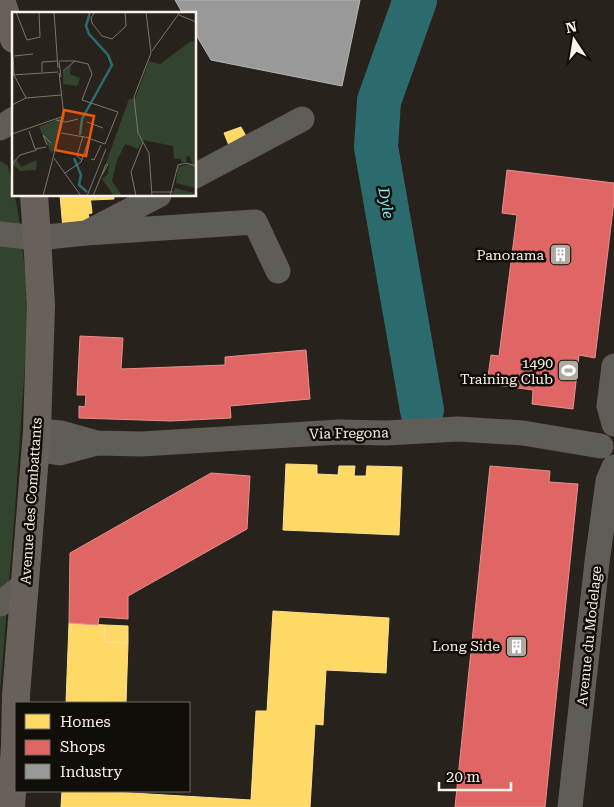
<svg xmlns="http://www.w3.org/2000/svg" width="614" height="807" viewBox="0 0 614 807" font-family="'Roboto Serif',serif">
<rect width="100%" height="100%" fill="#27221c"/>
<path fill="#32442e" d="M0,161l8,5 10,45 11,95 -14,203 -15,183z"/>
<path fill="#ffd966" stroke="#fde08e" d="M241,127l7,13 -18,8 -6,-15z
M60,195h30l2,18 -4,1 2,6 -27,9z
M90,195h24v4l-23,1z
M286,464l31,1v9l21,1 1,-9h16l-1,10h12l1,-10 35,1 -3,68 -116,-5z
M273,611l116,7 -3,55 -60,-3 -3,55 -8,-1 -5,83h-249l1,-16h35l154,9 5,-89h11z
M69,623l36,2v17l23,1 -2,60h-60z
M105,625l23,1v17l-23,-1z"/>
<path fill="#e06666" stroke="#e7908e" d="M507,170l107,13v18l-19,157 -16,-3 -6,54 -41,-5 1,-14 -46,-6 4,-29 8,1 18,-141 -15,-2z
M80,336l43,2 -2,31 104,-4v-8l81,-7 4,49 -80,7 1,12 -60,3 -92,-3v-12l6,1 1,-12h-9z
M490,466l60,5 -1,11 29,2 -33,323h-90z
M211,473l39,3 -3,53 -119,67v23l-29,-2 -1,8 -29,-2 1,-70z"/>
<path fill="#999" stroke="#b6b4b1" d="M175,0h185l-18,86 -131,-26 -16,-27v-19h-12z"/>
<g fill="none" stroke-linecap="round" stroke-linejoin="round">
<path stroke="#2c6b6d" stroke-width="44" d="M415,0l-36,101 -3,46 46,263"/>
<path stroke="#605d58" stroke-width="25" d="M0,128l14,-9
M195,176l107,-57
M86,233l169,-11 23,49
M0,234l37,4 49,-5 73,-38
M614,366l-5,40 5,18
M37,431l24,2 36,10
M35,449l25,4 37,-10 45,1 197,-12 47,1 72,-4 65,4 78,13
M0,604l25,-20
M570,807l27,-245 11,-81 6,-14"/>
<path stroke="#68605a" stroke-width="28" d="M1,0l13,39
M11,807l4,-62 1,-50 21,-264 4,-126 -4,-67 -3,-43"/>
</g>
<defs>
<symbol id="building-square" viewBox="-11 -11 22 22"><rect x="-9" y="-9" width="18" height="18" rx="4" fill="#afa9a2" stroke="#110d08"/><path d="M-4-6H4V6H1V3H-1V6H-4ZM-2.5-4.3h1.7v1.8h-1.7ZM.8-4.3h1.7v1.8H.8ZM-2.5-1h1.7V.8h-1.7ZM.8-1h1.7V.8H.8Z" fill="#fff"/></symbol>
<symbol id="stadium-square" viewBox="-11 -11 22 22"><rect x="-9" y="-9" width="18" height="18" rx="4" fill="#afa9a2" stroke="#110d08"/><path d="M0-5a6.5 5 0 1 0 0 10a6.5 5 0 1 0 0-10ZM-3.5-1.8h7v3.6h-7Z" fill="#fff"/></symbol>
</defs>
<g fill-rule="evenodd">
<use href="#building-square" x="548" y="242" width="25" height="25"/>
<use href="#stadium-square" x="556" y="358" width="25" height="25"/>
<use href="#building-square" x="504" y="634" width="25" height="25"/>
</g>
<g text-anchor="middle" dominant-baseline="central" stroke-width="5" stroke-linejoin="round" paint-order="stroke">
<g font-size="14" fill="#f8f2ea" stroke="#110d08" text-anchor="end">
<text x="544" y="255">Panorama</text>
<text x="553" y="363">1490<tspan x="553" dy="16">Training Club</tspan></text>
<text x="500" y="646">Long Side</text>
</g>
<g font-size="14" fill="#f8f2ea" stroke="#110d08">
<text transform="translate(349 433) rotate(-1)">Via Fregona</text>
<text transform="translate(31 501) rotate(-86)">Avenue des Combattants</text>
<text transform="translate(589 636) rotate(-84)">Avenue du Modelage</text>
</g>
<g font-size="15" font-style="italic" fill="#82edf2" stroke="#110d08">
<text transform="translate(386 203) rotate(80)">Dyle</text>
</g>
</g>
<g transform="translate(12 12)">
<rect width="184" height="184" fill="#27221c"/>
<path d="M179,29l5,2v153h-24l3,-8 19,5 1,-5 -19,-5 2,-16 14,-4 -2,-6 -3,-1 -1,6h-5v-3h-7l-1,-13 -30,-6 -5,9 -13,-5 -8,16 -5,21 10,15h-8l-12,-17 6,-5 1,-11h-3l23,-64h6l14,-38 11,3zM59,53l-1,9 10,4 -3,8 -14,-2v-12zM50,105l-10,37 -13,-27zM4,147l5,8 16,-7 -1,10 -16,1 -8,-7z" fill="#32442e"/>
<path fill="none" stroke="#2c6b6d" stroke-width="2.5" d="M68,123l2,-16 30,-54 -4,-10 -19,-21 -3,-8 4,-14M62,146l7,17 -2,10 8,7"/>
<path fill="none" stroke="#7b756e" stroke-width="1" d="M4,0l11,28 13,-3 -1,-25M42,0l4,56M83,0l-4,6 1,5 10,13 10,3 14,-13 -1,-14M134,0l5,41 -17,44 4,36 11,20 3,43M167,3l17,7M140,39l28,-39M2,44l19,-2M1,45l1,18 12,23M47,49h16M47,50l2,15M51,59l12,-10 13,3 4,10 -10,26 36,12 -13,32 -14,-5M30,60v-10l15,-1M0,63l46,-3M0,93l14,-7 35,-3M44,108l10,2 12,-3M75,110l16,6M17,119l6,18 11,-2M49,121l29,5M0,122l52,-18M35,133l-4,-10 8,8M42,146l27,38M79,147l3,1 7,-15M70,148l-5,-4 6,-20M0,152l8,-9 17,-5M53,161l16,-11 8,-23M140,180h21M31,184l21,-80 -5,-43M75,184l19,-47M81,184l13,-32h2l-6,11M124,184l-5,-24 12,-30M158,184l8,-31 8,-2 10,3"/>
<path fill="#e8590c" fill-opacity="0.15" stroke="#e8590c" stroke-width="2.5" d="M52,98l30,6 -8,40 -31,-6z"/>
<rect width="184" height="184" fill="none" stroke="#f8f2ea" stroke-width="2.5"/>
</g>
<rect x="15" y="702" width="175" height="90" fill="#110d08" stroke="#6d6962"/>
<rect x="25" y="714" width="25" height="15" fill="#ffd966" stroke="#6d6962"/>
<text x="60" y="727" font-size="15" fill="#f8f2ea">Homes</text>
<rect x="25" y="740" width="25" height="15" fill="#e06666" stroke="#6d6962"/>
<text x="60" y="752" font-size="15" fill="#f8f2ea">Shops</text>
<rect x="25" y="764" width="25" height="15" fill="#999999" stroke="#6d6962"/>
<text x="60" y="777" font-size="15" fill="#f8f2ea">Industry</text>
<g transform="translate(574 40) rotate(348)" stroke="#110d08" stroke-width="4" paint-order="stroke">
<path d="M0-4L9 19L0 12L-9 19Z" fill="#f8f2ea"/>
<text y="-8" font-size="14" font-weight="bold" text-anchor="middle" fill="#f8f2ea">N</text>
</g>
<path d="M439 782v8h72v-8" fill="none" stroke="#f8f2ea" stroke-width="2.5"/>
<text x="446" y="782" font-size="15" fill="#f8f2ea" stroke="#110d08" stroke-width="4" paint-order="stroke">20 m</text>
</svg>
